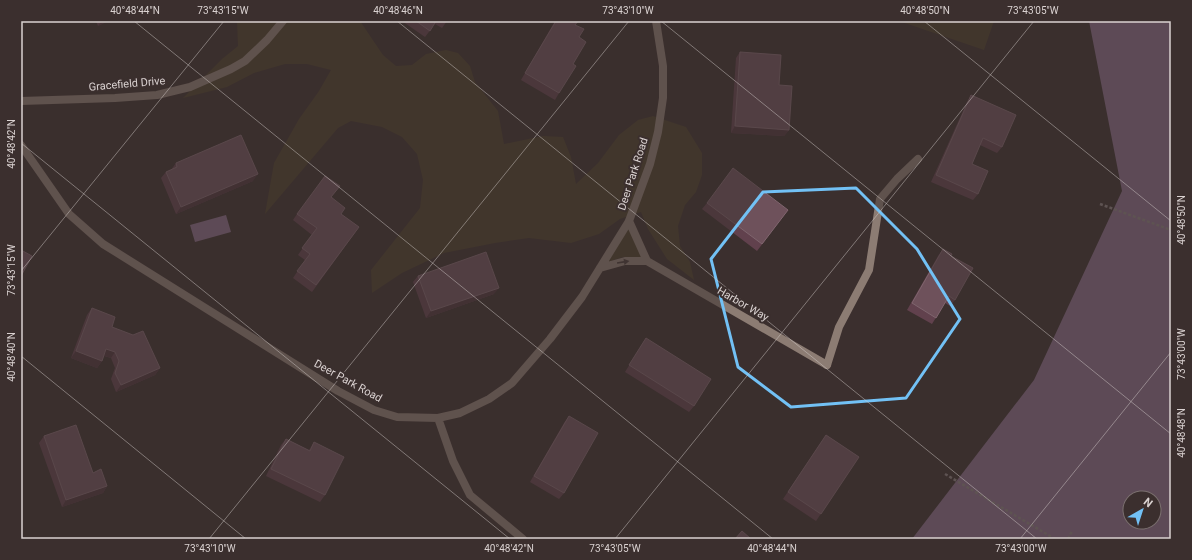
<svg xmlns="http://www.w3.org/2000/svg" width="1192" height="560" viewBox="0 0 1192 560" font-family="Roboto,sans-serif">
<rect width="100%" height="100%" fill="#3b2f2e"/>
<path fill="#4a3f2b" d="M237,21h123l23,34 13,11 16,-1 14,-11 20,-4 12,3 12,13 5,16 23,29 6,33 39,-8 20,1 8,20 5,27 22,-21 21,-28 19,-15 15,-4 33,11 16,26v22l-6,17 -11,13 -7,21 2,20 10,16 4,18 -27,-21 -19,-30 -7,-17 -21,7 -21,15 -28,9 -42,-5 -34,5 -51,10 -42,20 -30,20 -1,-23 49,-62 3,-28 -6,-26 -15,-17 -20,-10 -31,-6 -13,7 -73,86 9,-51 25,-44 20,-28 12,-21 -24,-6h-22l-31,9 -27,14 -44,11 39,-39 16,-13z
M899,21h95l-10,29z
M629,228l14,31 -20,-2 -18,6z"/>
<path fill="#876c87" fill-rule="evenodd" d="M1089,21h82v518h-259l122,-159 88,-189zM1130,498h24v24h-24z
M226,215l5,17 -36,10 -5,-17z"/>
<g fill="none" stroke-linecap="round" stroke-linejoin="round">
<path stroke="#897f7e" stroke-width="2.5" stroke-dasharray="3 2" stroke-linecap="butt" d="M1100,204l71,26
M945,474l110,65
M1068,539l4,-8"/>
<path stroke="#8c7c73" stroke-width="8" d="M827,365l12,-38 30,-57 11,-71 17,-20 21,-20"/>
<path stroke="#8c7c73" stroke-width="8" d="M21,101l94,-3 42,-3 33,-8 41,-18 14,-8 22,-21 16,-19
M21,145l48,69 34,30 235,147 36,19 23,7 41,1 22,-5 29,-14 23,-16 38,-44 32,-42 47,-76 21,-57 8,-32 5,-34v-32l-7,-45
M629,221l18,40
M600,268l25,-7h22l180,104
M438,418l15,43 17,34 53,44"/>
</g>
<path fill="#61414d" d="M96,21h12l-10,5z
M402,21h45l-5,7 -7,-4 -10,13z
M555,21h23l-3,4 4,12 -6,27 -14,29 -4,7 -34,-20z
M740,52l39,33 10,45 -5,6 -53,-3 5,-75z
M971,95l31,52 -5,6 -17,-8 -8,19 6,30 -5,6 -42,-18 36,-80z
M176,163l77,18 -77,33 -15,-36 5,-6 5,-2z
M332,197l9,17 18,13 -47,65 -19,-14 12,-18 -7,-5 14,-20 -19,-15 4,-6z
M707,203l81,7 -31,41 -55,-42z
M943,249l8,7 4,44 -5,6 -5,-3 -13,21 -25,-14 31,-54z
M418,276l76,18 -68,24 -13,-36z
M92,308l20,19 48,41 -5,7 -39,17 -5,-13 4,-11 -4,-10 -7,-2 -2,5 -5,7 -26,-10 16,-43z
M646,338l48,68 -5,6 -64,-40z
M569,416l-5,77 -5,6 -29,-17 34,-59z
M826,435l33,22 -43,64 -33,-22z
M44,436l49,37 14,13 -4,7 -41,14 -23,-64z
M286,439l23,11 5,-8 11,53 -5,7 -54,-26 15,-31z"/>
<path fill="#4c333b" d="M102,21h6l-10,5z
M735,126l54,4 -5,6 -53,-3z
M258,174l-5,7 -77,33 5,-7z
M499,288l-5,6 -68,24 5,-7z
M106,349l9,3 -4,6 -9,-3z
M76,351l26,10 -5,7 -26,-10z
M160,368l-5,7 -39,17 5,-7z
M107,486l-4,7 -41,14 4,-7z"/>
<path fill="#6e515b" stroke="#7f656e" d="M416,21h20l-6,10z
M556,21h22l-3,4 9,4 -5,8 7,5 -13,22 3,2 -17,27 -34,-20z
M740,52l41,3 -2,30 13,1 -3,44 -54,-4z
M971,95l45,20 -14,32 -19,-9 -11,26 16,7 -10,23 -42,-19z
M241,135l17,39 -77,33 -15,-35 11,-5 -1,-4z
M733,168l55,42 -26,34 -55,-41z
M325,176l15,10 -9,11 14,11 -4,6 18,13 -43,58 -19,-14 13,-17 -8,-6 15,-20 -20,-14z
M943,249l9,5 -1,2 22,12 -18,32 -6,-4 -13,22 -24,-15z
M21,250l11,6 -11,20z
M486,252l13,36 -68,23 -13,-35z
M92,308l23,9 -3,10 21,8 10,-4 17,37 -39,17 -6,-12 4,-12 -4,-9 -9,-3 -4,12 -26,-10z
M646,338l65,41 -17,27 -65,-41z
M569,416l29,17 -34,60 -30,-17z
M76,425l17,48 8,-4 6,17 -41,14 -22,-64z
M826,435l33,22 -38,57 -33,-22z
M286,439l24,12 4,-9 30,15 -19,38 -54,-26z
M742,531l9,8h-16z"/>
<defs><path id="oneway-solid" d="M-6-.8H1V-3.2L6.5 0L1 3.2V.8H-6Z"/></defs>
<use fill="#473b38" href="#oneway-solid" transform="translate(623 262) rotate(-9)"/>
<path d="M0 0H1192V560H0ZM856,188l61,61 43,70 -54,79 -115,9 -53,-40 -27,-108 52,-67z" fill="#3b2f2e" fill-opacity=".55" fill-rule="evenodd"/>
<path fill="none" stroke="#72c1f5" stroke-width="3" stroke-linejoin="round" d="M856,188l61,61 43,70 -54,79 -115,9 -53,-40 -27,-108 52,-67z"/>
<path fill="none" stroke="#dad2d1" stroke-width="1" stroke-opacity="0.45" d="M134,21l639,518M397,21l640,518M661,21l510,413M924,21l247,200M21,143l489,396M21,271l203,-250M21,356l225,183M209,539l420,-518M615,539l419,-518M1020,539l151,-187"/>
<g text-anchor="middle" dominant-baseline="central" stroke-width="4" stroke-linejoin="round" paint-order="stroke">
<g font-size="11" fill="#dad2d1" stroke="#3b2f2e">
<text transform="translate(127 84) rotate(-5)">Gracefield Drive</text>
<text transform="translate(633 174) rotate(-72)">Deer Park Road</text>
<text transform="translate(743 304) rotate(30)">Harbor Way</text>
<text transform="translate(348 381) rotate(29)">Deer Park Road</text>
</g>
</g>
<rect width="1192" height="560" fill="none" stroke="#3b2f2e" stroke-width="44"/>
<g transform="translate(1142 510) rotate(39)"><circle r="19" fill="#3b2f2e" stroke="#7b706f"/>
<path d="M0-3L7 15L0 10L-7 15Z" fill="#72c1f5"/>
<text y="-6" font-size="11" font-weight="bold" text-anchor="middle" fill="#dad2d1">N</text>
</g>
<rect x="22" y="22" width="1148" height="516" fill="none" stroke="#dad2d1" stroke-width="1.5"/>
<g font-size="10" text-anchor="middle" fill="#dad2d1">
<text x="135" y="14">40°48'44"N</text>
<text x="223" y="14">73°43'15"W</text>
<text x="398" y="14">40°48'46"N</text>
<text x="628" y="14">73°43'10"W</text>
<text x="925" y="14">40°48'50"N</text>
<text x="1033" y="14">73°43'05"W</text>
<text transform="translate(11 144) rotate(-90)" y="4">40°48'42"N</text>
<text transform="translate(1181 220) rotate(-90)" y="4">40°48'50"N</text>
<text transform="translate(11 270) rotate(-90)" y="4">73°43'15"W</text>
<text transform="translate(1181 354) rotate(-90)" y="4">73°43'00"W</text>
<text transform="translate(11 357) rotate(-90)" y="4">40°48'40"N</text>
<text transform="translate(1181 433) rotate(-90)" y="4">40°48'48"N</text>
<text x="210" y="552">73°43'10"W</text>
<text x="509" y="552">40°48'42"N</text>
<text x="615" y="552">73°43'05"W</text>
<text x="772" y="552">40°48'44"N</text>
<text x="1021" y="552">73°43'00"W</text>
</g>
</svg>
